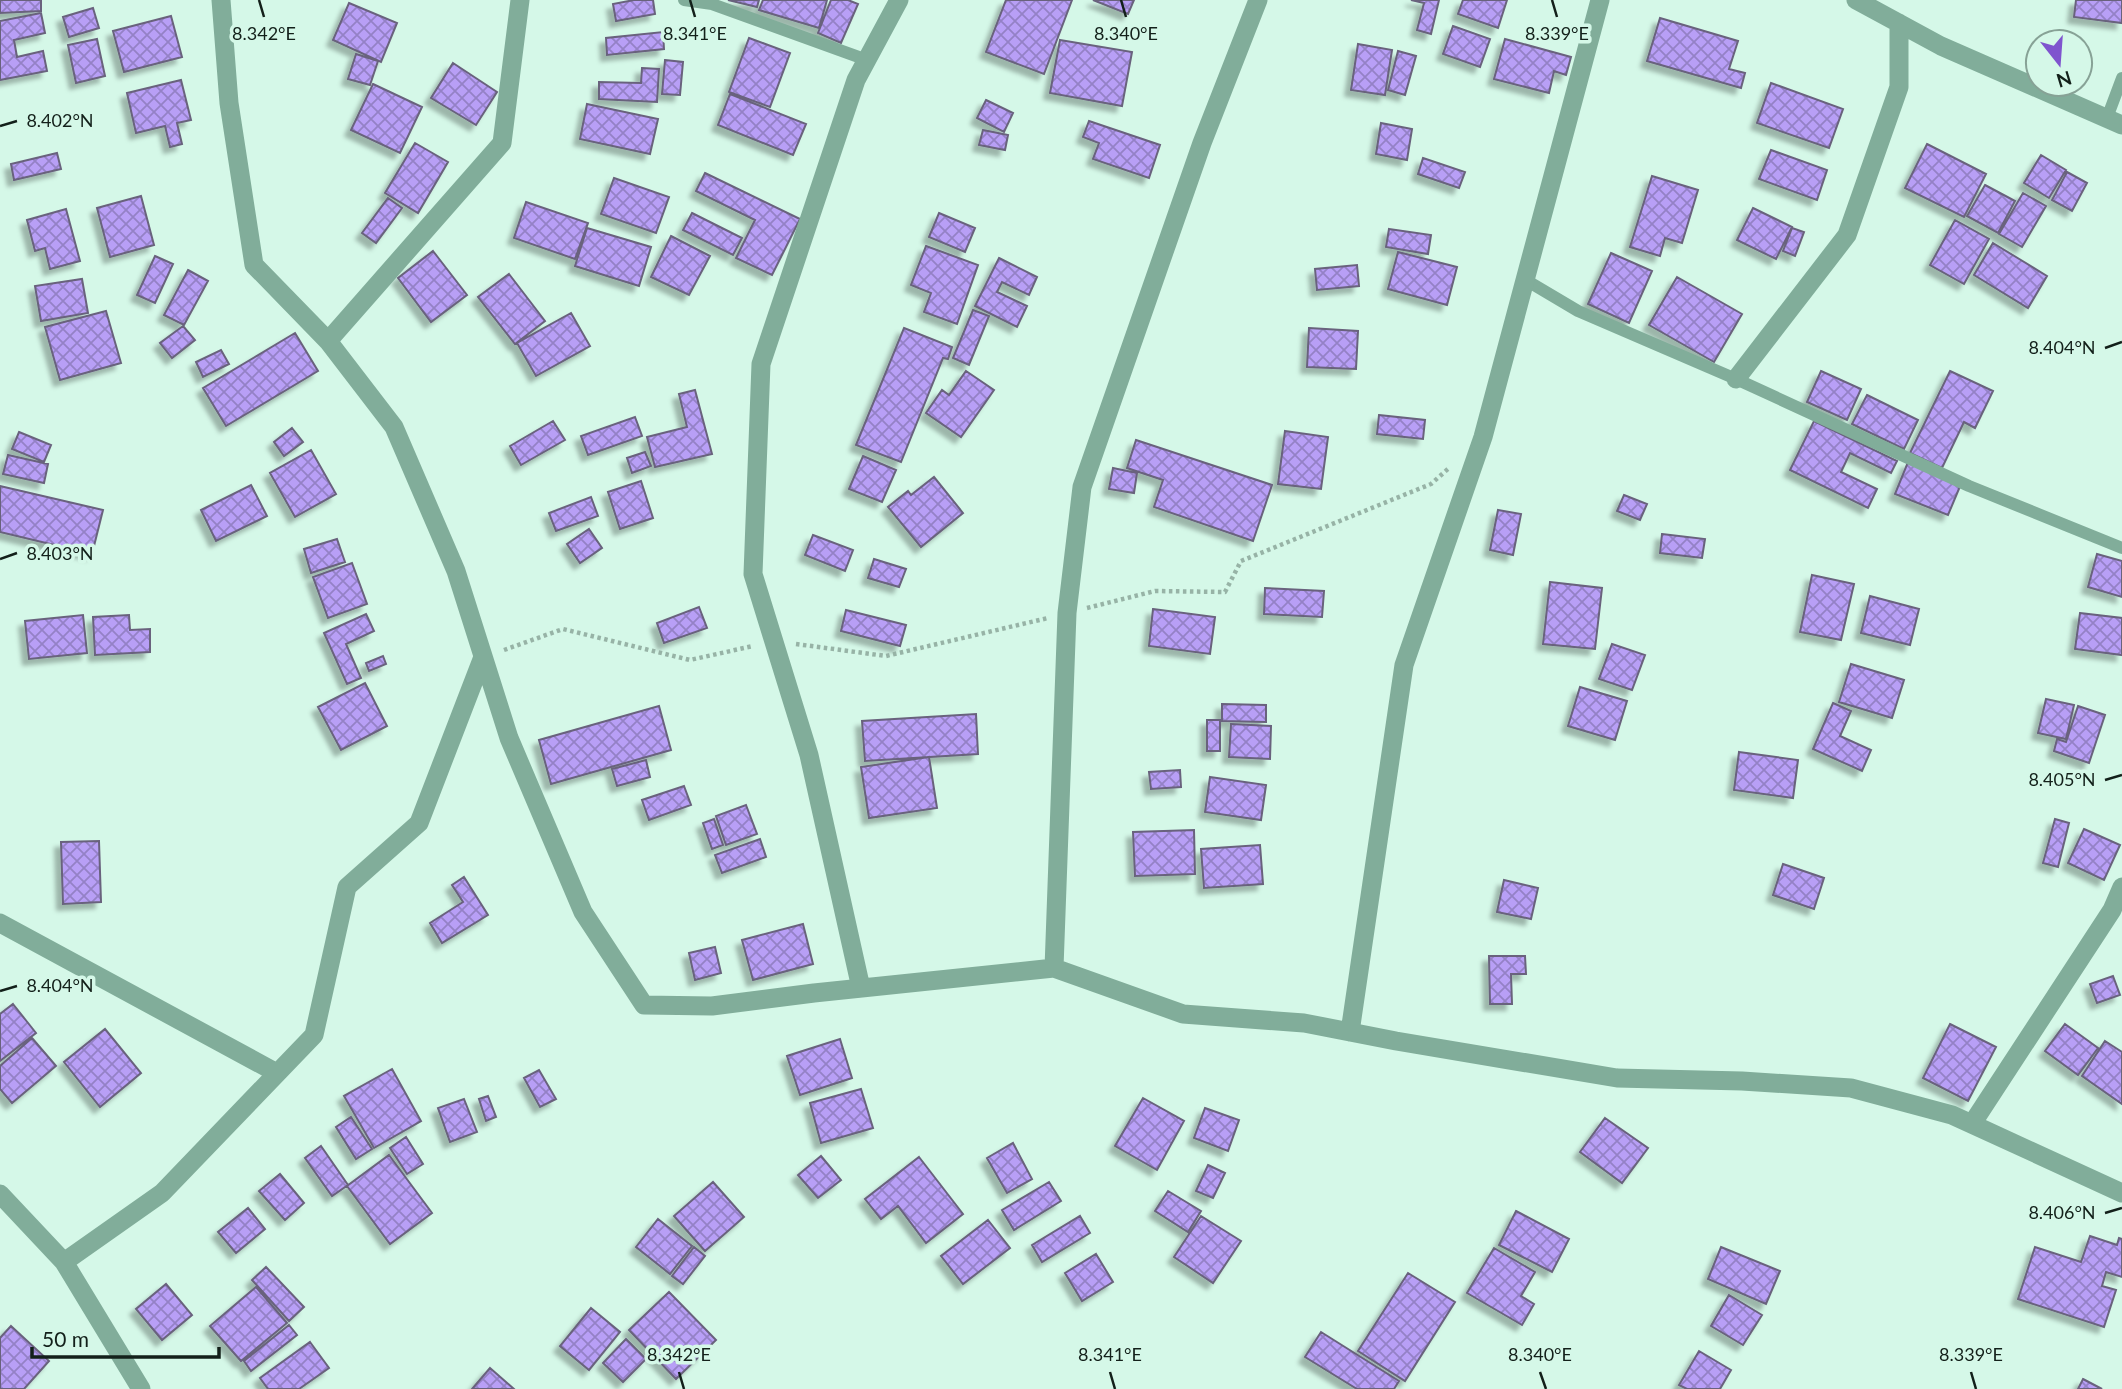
<svg xmlns="http://www.w3.org/2000/svg" width="2122" height="1389" viewBox="0 0 2122 1389" font-family="Lato,sans-serif">
<defs>
<pattern id="building-cross-hatch" width="8" height="8" patternUnits="userSpaceOnUse" patternTransform="scale(1.75)"><rect width="8" height="8" fill="#b89ff6"/><path d="M0 0l8 8M0 8l8-8" fill="none" stroke="#9481c6"/></pattern>
<filter id="shadow"><feDropShadow dx="-6" dy="6" stdDeviation="2" flood-color="#0004"/></filter>
</defs>
<rect width="100%" height="100%" fill="#d5f8e8"/>
<path fill="url(#building-cross-hatch)" stroke="#69627d" stroke-width="2" filter="url(#shadow)" d="M0,0h41v11l-41,2z
M634,0h19l2,14 -39,7 -3,-17z
M728,0h31l-2,7z
M763,0h64l-8,28 -60,-18z
M831,0h17l10,4 -17,39 -23,-10z
M1006,0h66l-28,74 -58,-22z
M1093,0h41l-6,14z
M1411,0h28l-8,34 -14,-4 7,-27z
M1463,0h44l-9,28 -40,-14z
M2076,0h46v23l-48,-6z
M349,3l48,20 -16,39 -48,-22z
M93,8l6,20 -30,9 -6,-20z
M41,13l4,20 -31,7 3,17 26,-6 4,20 -47,9v-59z
M171,16l11,41 -58,15 -11,-41z
M1660,18l78,23 -9,28 16,4 -4,15 -94,-27z
M1453,26l37,13 -10,28 -37,-13z
M663,32l1,17 -57,6 -1,-17z
M749,38l41,15 -20,54 -41,-15z
M97,39l8,37 -29,7 -8,-38z
M1505,39l66,18 -5,18 -12,-4 -5,22 -55,-14z
M1060,40l72,12 -10,54 -72,-13z
M1358,44l34,6 -7,45 -34,-5z
M1398,51l18,5 -11,39 -17,-5z
M356,54l22,7 -8,24 -22,-6z
M665,60l18,2 -3,33 -18,-1z
M453,63l44,29 -21,33 -45,-27z
M642,68l17,1 -2,33 -58,-3v-17l42,1z
M181,80l10,40 -14,3 5,21 -12,3 -5,-21 -29,7 -9,-40z
M1771,83l72,26 -14,39 -72,-25z
M373,84l49,23 -22,46 -49,-23z
M730,94l76,30 -13,31 -75,-30z
M986,100l27,13 -9,19 -27,-14z
M587,104l71,15 -8,35 -70,-15z
M1089,121l71,24 -11,33 -56,-19 6,-16 -16,-6z
M1381,123l31,6 -5,31 -31,-6z
M983,130l25,5 -3,15 -26,-5z
M415,143l33,19 -30,51 -33,-20z
M1927,144l59,30 -22,43 -59,-29z
M1771,150l56,20 -10,30 -58,-21z
M57,153l4,16 -47,11 -3,-16z
M2041,155l25,15 -17,28 -25,-15z
M1423,158l42,14 -6,16 -41,-14z
M2067,172l20,11 -15,28 -20,-11z
M705,173l95,46 -28,56 -36,-17 19,-38 -59,-29z
M1652,176l46,14 -16,53 -17,-5 -5,18 -30,-9z
M614,178l55,19 -13,36 -55,-19z
M1985,185l30,16 -17,32 -31,-17z
M2023,193l23,13 -24,41 -23,-13z
M141,196l13,49 -44,12 -13,-49z
M388,198l14,10 -26,35 -14,-10z
M526,202l62,21 -13,36 -61,-21z
M1753,208l39,19 -16,32 -39,-19z
M66,209l14,52 -30,8 -5,-21 -10,3 -8,-31z
M692,213l50,25 -9,17 -50,-25z
M939,213l36,15 -10,24 -36,-15z
M1955,220l34,19 -25,45 -34,-19z
M587,228l64,19 -12,39 -64,-20z
M1792,228l12,4 -9,24 -12,-5z
M1389,229l42,6 -3,19 -42,-7z
M671,236l39,20 -21,39 -38,-18z
M1993,243l54,33 -19,32 -54,-33z
M926,246l52,19 -21,59 -33,-12 7,-19 -20,-8z
M433,251l34,44 -36,27 -33,-44z
M1398,252l59,15 -10,38 -59,-16z
M1611,253l41,18 -23,52 -41,-19z
M155,256l18,8 -18,39 -18,-8z
M999,258l38,19 -8,18 -27,-13 -5,10 30,14 -10,21 -42,-21z
M1357,265l2,21 -42,4 -2,-21z
M188,270l20,11 -24,44 -20,-10z
M509,274l36,47 -30,23 -37,-47z
M1677,277l65,37 -28,48 -65,-37z
M82,279l6,34 -47,8 -6,-35z
M973,310l16,6 -20,49 -16,-7z
M106,311l15,52 -61,17 -15,-53z
M571,313l19,33 -54,30 -19,-33z
M183,326l12,14 -23,18 -12,-15z
M904,328l48,19 -4,12 -5,-1 -42,104 -45,-17z
M1309,328l49,3 -2,38 -49,-2z
M295,333l23,38 -92,55 -23,-38z
M221,350l8,14 -26,13 -7,-15z
M966,371l28,19 -33,47 -35,-24 16,-23 7,5z
M1821,371l40,18 -14,31 -40,-18z
M1950,371l43,20 -18,37 -11,-6 -22,46 -32,-15z
M695,390l17,64 -57,13 -8,-30 40,-10 -8,-33z
M1867,395l51,25 -14,29 -52,-25z
M1379,415l46,5 -2,19 -46,-5z
M635,417l7,19 -54,19 -7,-19z
M553,421l12,19 -44,25 -11,-19z
M1814,421l83,40 -6,12 -41,-20 -9,19 36,17 -9,19 -78,-38z
M292,428l11,14 -19,14 -10,-14z
M1285,431l43,6 -7,52 -43,-5z
M19,432l32,13 -7,17 -32,-13z
M1136,440l136,45 -19,56 -99,-34 9,-27 -36,-12z
M311,450l25,44 -41,23 -25,-44z
M645,452l6,14 -19,7 -5,-15z
M8,455l40,9 -4,19 -41,-9z
M863,456l33,14 -14,32 -33,-13z
M1908,462l53,22 -13,31 -53,-21z
M1113,468l24,5 -3,20 -25,-4z
M934,477l29,36 -42,34 -33,-40 20,-16 3,4z
M641,481l12,37 -33,11 -12,-37z
M251,485l16,31 -51,25 -15,-31z
M0,486l103,24 -11,44 -92,-22z
M1624,495l23,9 -7,16 -23,-9z
M591,497l7,19 -42,15 -7,-18z
M1498,510l23,4 -8,41 -23,-5z
M589,529l13,19 -22,15 -13,-19z
M1662,534l43,5 -3,19 -42,-5z
M813,535l40,15 -8,21 -40,-16z
M337,539l8,23 -34,11 -7,-24z
M2097,554l25,7v36l-34,-10z
M874,559l32,10 -7,18 -31,-9z
M352,563l15,41 -39,14 -15,-41z
M1812,575l42,9 -13,56 -41,-8z
M1550,582l52,6 -7,61 -52,-5z
M1265,588l59,3 -2,26 -58,-3z
M1870,596l49,13 -9,36 -49,-12z
M699,607l8,21 -43,15 -7,-20z
M1153,609l62,8 -5,37 -61,-8z
M846,610l60,15 -6,21 -59,-15z
M2080,613l42,5v37l-47,-6z
M366,614l8,17 -28,13 15,34 -14,6 -23,-51z
M83,615l4,38 -58,6 -4,-38z
M129,615l1,15 20,-1v23l-55,3 -2,-38z
M1612,644l33,11 -13,35 -33,-11z
M383,656l3,8 -17,7 -3,-8z
M1851,664l53,16 -12,38 -53,-16z
M365,683l22,43 -46,24 -23,-43z
M1580,687l47,14 -12,39 -47,-14z
M2046,699l28,6 -8,34 -28,-6z
M1833,703l18,8 -11,25 31,14 -9,21 -49,-22z
M1222,704l44,1v17l-44,-1z
M659,706l12,44 -120,34 -12,-44z
M2078,706l27,9 -16,48 -35,-12 3,-12 9,3z
M976,714l2,40 -113,7 -3,-40z
M1207,720h13v31h-13z
M1231,724l40,2 -1,33 -41,-2z
M1739,752l59,8 -5,38 -59,-8z
M929,757l8,51 -68,10 -8,-51z
M646,760l4,17 -33,9 -5,-17z
M1180,770l1,17 -30,2 -2,-17z
M1210,777l56,8 -5,35 -56,-8z
M684,786l7,19 -42,15 -7,-20z
M746,805l11,29 -31,11 -10,-29z
M714,819l9,26 -11,4 -9,-26z
M2055,819l14,4 -11,44 -15,-4z
M2084,829l36,16 -16,35 -36,-17z
M1194,830l1,44 -60,2 -2,-44z
M760,839l6,18 -44,16 -7,-18z
M99,841l2,61 -38,2 -2,-62z
M1260,845l3,39 -59,4 -3,-39z
M1783,864l41,14 -10,31 -41,-14z
M464,877l24,38 -46,28 -12,-20 33,-21 -11,-17z
M1504,880l34,8 -7,31 -34,-7z
M803,924l10,40 -60,16 -11,-40z
M715,947l6,26 -26,7 -6,-27z
M1489,956h36l1,18h-15l1,30h-22z
M2113,976l7,19 -23,8 -7,-19z
M13,1004l23,29 -36,28v-47z
M1950,1024l46,23 -28,54 -45,-23z
M2065,1024l33,24 -20,27 -33,-24z
M105,1029l36,44 -41,34 -36,-45z
M32,1038l24,28 -44,37 -12,-14v-23z
M840,1039l12,39 -52,17 -13,-39z
M2105,1041l17,11v52l-40,-28z
M392,1069l29,52 -47,27 -30,-52z
M539,1070l17,29 -16,8 -16,-29z
M861,1089l12,39 -52,15 -11,-40z
M488,1096l8,21 -10,4 -7,-22z
M1143,1098l41,23 -27,49 -42,-24z
M464,1099l13,33 -27,10 -12,-34z
M1205,1108l34,12 -11,31 -34,-13z
M351,1117l21,32 -16,10 -20,-32z
M1605,1118l43,30 -26,35 -42,-31z
M406,1137l17,27 -16,10 -17,-26z
M1013,1143l19,36 -25,14 -20,-35z
M321,1146l27,39 -16,11 -27,-38z
M389,1155l43,58 -42,31 -43,-58z
M821,1156l20,24 -23,18 -20,-23z
M919,1157l44,57 -37,29 -28,-37 -17,13 -16,-20z
M1208,1165l17,8 -12,25 -17,-7z
M280,1174l24,29 -19,17 -26,-29z
M713,1182l31,35 -39,34 -31,-35z
M1049,1182l12,19 -47,29 -12,-20z
M1168,1191l33,20 -13,21 -33,-21z
M248,1208l17,21 -29,24 -18,-21z
M1516,1211l53,28 -17,33 -53,-27z
M1080,1216l10,17 -48,29 -10,-17z
M1201,1216l40,25 -28,42 -39,-26z
M658,1219l34,27 -22,28 -34,-27z
M988,1220l22,28 -47,36 -22,-28z
M2090,1236l27,9 2,-7 3,1v38l-16,-5 -4,14 14,4 -12,37 -86,-28 17,-52 46,15z
M694,1247l11,9 -22,28 -11,-8z
M1721,1247l59,24 -14,33 -58,-25z
M1494,1248l41,24 -14,24 13,8 -12,21 -55,-32z
M1096,1254l17,28 -31,19 -17,-28z
M266,1267l38,40 -15,14 -37,-41z
M1408,1273l47,29 -50,79 -47,-30z
M166,1284l26,31 -30,25 -26,-31z
M256,1287l31,36 -46,38 -31,-35z
M669,1292l47,48 -40,39 -47,-49z
M1729,1295l33,20 -19,30 -32,-19z
M591,1308l29,24 -31,38 -29,-24z
M289,1325l8,10 -46,36 -7,-10z
M11,1326l38,35 -25,28h-24v-51z
M1321,1332l78,49 -5,8h-37l-52,-32z
M626,1339l20,20 -23,23 -20,-19z
M310,1342l19,26 -30,21h-31l-8,-11z
M1699,1351l32,19 -11,19h-33l-8,-4z
M490,1368l24,21h-42z
M2083,1379l19,10h-24z"/>
<g fill="none" stroke-linecap="round" stroke-linejoin="round">
<path stroke="#97b3a6" stroke-width="4.5" stroke-dasharray="3.5 3.5" stroke-linecap="butt" d="M1087,608l68,-17 70,1 16,-31 190,-77 18,-16
M796,644l90,12 162,-38
M504,650l59,-21 127,31 63,-14"/>
<path stroke="#81ad9a" stroke-width="12" d="M684,0l28,4 155,56
M2107,118l15,-40
M1524,279l54,32 158,68 233,107 153,62"/>
<path stroke="#81ad9a" stroke-width="19" d="M221,0l8,103 25,162 74,76 66,86 62,144 53,167 74,174 61,93 68,1 102,-13 240,-25 129,46 121,9 92,18 221,37 125,3 109,7 101,27 170,78
M1856,0l85,46 181,79
M328,341l174,-198 18,-143
M1736,379l111,-144 52,-148v-64
M0,923l277,150
M1054,968l13,-355 15,-126 120,-344 56,-143
M861,988l-52,-233 -56,-181 8,-210 95,-284 43,-80
M1350,1032l54,-367 79,-228 117,-437
M1972,1124l140,-214 10,-23
M0,1194l64,68
M141,1389l-77,-127 98,-69 152,-158 33,-148 72,-64 64,-166"/>
</g>
<path fill="none" stroke="#13201a" stroke-width="2.5" d="M259,0l5,17M690,0l5,17M1121,0l5,17M1552,0l5,17M0,126l17,-5M2105,348l17,-6M0,559l17,-6M2105,780l17,-5M0,991l17,-5M2105,1213l17,-5M679,1372l5,17M1110,1372l5,17M1540,1372l6,17M1971,1372l5,17"/>
<g font-size="18" text-anchor="middle" fill="#13201a" stroke="#d5f8e8" stroke-width="7" stroke-linejoin="round" paint-order="stroke">
<text x="264" y="40">8.342°E</text>
<text x="695" y="40">8.341°E</text>
<text x="1126" y="40">8.340°E</text>
<text x="1557" y="40">8.339°E</text>
<text x="60" y="127">8.402°N</text>
<text x="2062" y="354">8.404°N</text>
<text x="60" y="560">8.403°N</text>
<text x="2062" y="786">8.405°N</text>
<text x="60" y="992">8.404°N</text>
<text x="2062" y="1219">8.406°N</text>
<text x="679" y="1361">8.342°E</text>
<text x="1110" y="1361">8.341°E</text>
<text x="1540" y="1361">8.340°E</text>
<text x="1971" y="1361">8.339°E</text>
</g>
<g transform="translate(2059 63) rotate(163)"><circle r="33" fill="#d5f8e8" stroke="#87a296" stroke-width="2"/>
<path d="M0-5L12 26L0 18L-12 26Z" fill="#7f54ce"/>
<text y="-10" font-size="19" font-weight="bold" text-anchor="middle" fill="#13201a">N</text>
</g>
<path d="M32 1347v10h187v-10" fill="none" stroke="#13201a" stroke-width="3.5"/>
<text x="42" y="1347" font-size="21" fill="#13201a" stroke="#d5f8e8" stroke-width="5" paint-order="stroke">50 m</text>
</svg>
